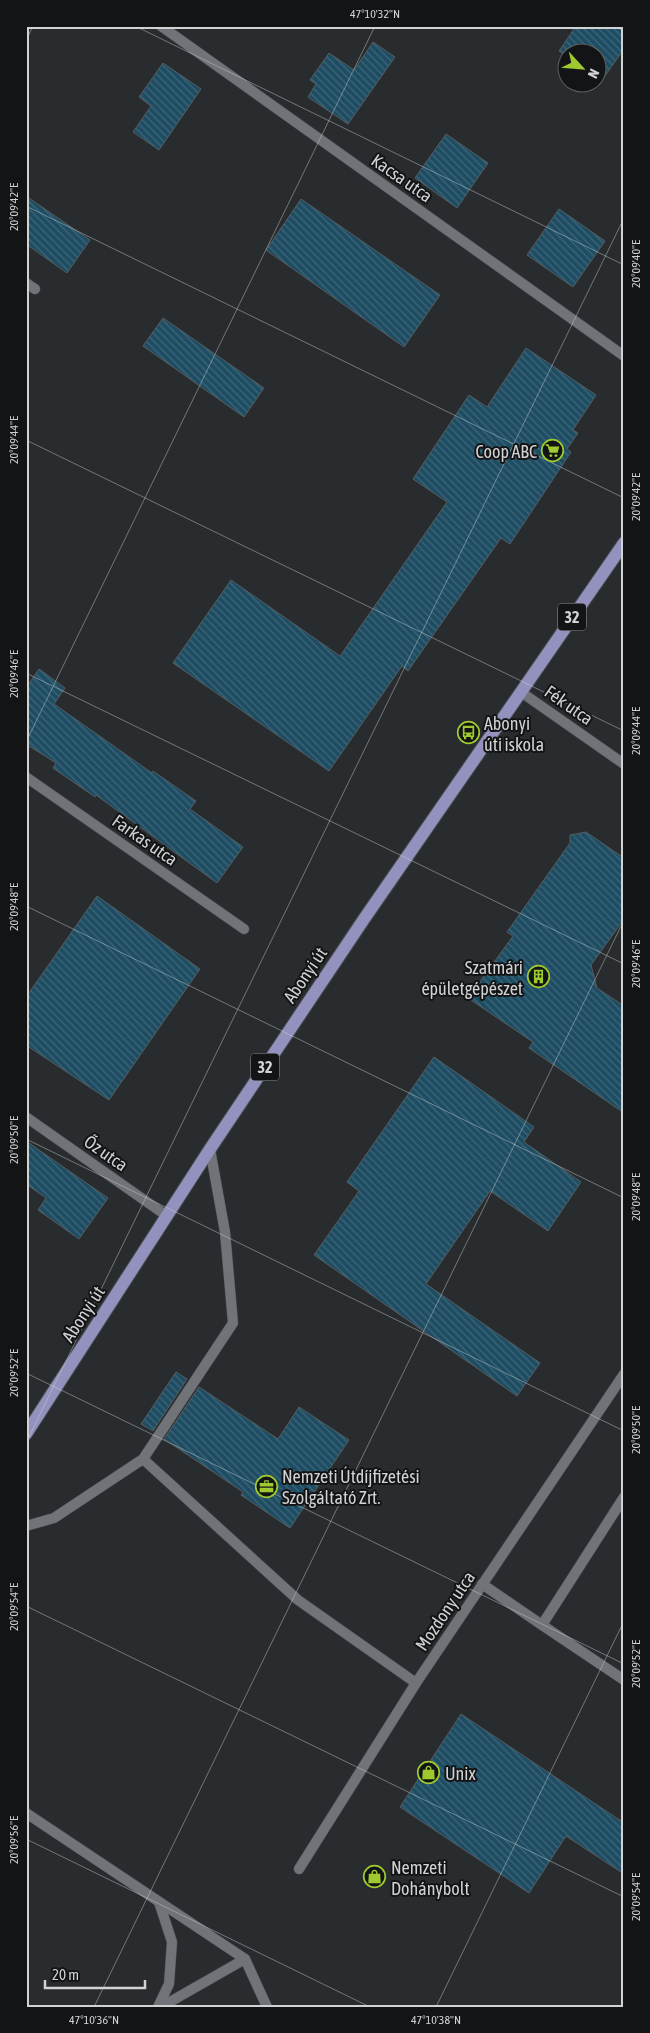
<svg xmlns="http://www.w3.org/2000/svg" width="650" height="2033" viewBox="0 0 650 2033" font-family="'Asap Condensed',sans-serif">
<defs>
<pattern id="building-back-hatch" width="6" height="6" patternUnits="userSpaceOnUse" patternTransform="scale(1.25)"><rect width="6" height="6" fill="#1e4d63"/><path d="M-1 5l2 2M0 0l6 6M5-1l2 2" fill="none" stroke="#3e6678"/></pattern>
</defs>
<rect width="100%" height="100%" fill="#292c2f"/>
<path fill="url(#building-back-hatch)" stroke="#575c5e" d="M576,26h48v23l-22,31 -4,-2v-26h-30v5l-9,-6z
M373,42l22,15 -47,67 -40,-27 8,-13 -6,-4 19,-27 25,17z
M163,63l38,26 -42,61 -26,-18 18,-26 -12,-9z
M446,134l42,29 -31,45 -42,-30z
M26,196l64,44 -23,33 -41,-29z
M301,199l139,96 -36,52 -138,-97z
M559,209l46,32 -32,46 -46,-32z
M163,318l101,70 -20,29 -101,-71z
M526,348l70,47 -23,35 5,3 -11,16 4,3 -61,92 -9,-6 -93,133 -6,-5 -73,105 -156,-108 58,-83 109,76 107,-154 -34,-23 56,-84 18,12z
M39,669l26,19 -11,16 98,69 1,-2 43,30 -6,8 53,38 -26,36 -121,-88 -1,2 -42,-29 3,-5 -30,-19v-60l2,1z
M586,832l38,26v61l-33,46 6,23 27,18v107l-95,-65 4,-6 -65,-44 45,-62 -6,-4 63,-89v-8z
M97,896l103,73 -91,131 -83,-55v-48z
M434,1057l100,70 -10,15 57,40 -33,49 -58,-40 -64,93 114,79 -23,33 -203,-141 45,-64 -12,-9z
M26,1141l82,57 -29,41 -41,-29 8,-12 -20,-14z
M176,1372l11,7 -34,52 -12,-7z
M199,1387l79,52 21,-32 50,33 -59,88 -49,-33 2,-3 -79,-53z
M461,1714l163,109v51l-58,-38 -37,57 -129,-86z"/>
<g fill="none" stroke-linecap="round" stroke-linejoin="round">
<defs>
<path id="service" d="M143,1459l155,141 118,83
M624,1497l-82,128 82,55
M26,1526l28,-8 89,-59 90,-136 -8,-91 -15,-83
M482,1584l60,41
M158,2007l11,-23 3,-42 -13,-40
M161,2007l84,-48"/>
<path id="minor" d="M161,26l463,330
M26,283l9,6
M521,692l103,72
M26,777l218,152
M26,1117l141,99
M26,1813l219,146 22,48
M299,1869l117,-186 208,-309"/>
<path id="primary" d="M26,1434l184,-285 154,-230 260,-376"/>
</defs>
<use href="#service" stroke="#47494c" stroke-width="11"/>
<use href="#minor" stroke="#47494c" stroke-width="11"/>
<use href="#primary" stroke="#47494c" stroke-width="14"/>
<use href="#service" stroke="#707377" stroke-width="10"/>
<use href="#minor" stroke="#707377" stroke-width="10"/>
<use href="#primary" stroke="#9392be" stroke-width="12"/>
</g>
<path fill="none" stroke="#d1d2d4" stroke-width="1" stroke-opacity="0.45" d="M135,26l489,239M613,26l11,5M26,41l7,-15M26,206l598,292M26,440l598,291M26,673l598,291M26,742l349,-716M26,906l598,292M26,1139l598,292M26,1373l598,291M26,1443l598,-1225M26,1606l598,291M26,1839l344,168M94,2007l530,-1087M436,2007l188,-386"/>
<defs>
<symbol id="supermarket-ring" viewBox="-11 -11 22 22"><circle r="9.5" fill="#131415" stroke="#9eca2f" stroke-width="1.5"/><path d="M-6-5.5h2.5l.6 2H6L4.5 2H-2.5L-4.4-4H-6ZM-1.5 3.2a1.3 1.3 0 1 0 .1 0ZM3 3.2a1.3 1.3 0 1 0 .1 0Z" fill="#9eca2f"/></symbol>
<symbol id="bus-ring" viewBox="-11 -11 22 22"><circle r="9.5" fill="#131415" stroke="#9eca2f" stroke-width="1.5"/><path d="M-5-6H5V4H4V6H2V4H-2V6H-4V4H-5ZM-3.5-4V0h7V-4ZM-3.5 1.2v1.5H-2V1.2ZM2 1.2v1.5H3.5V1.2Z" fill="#9eca2f"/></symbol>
<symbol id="building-ring" viewBox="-11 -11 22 22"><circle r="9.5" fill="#131415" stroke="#9eca2f" stroke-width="1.5"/><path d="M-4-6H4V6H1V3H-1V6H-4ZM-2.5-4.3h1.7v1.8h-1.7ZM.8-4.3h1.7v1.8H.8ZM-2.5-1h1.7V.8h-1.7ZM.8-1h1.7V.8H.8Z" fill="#9eca2f"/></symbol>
<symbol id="office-ring" viewBox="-11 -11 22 22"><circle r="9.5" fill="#131415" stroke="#9eca2f" stroke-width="1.5"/><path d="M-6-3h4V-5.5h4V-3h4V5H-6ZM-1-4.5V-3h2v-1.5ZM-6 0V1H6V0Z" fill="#9eca2f"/></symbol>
<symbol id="shop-ring" viewBox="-11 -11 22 22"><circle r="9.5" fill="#131415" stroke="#9eca2f" stroke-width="1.5"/><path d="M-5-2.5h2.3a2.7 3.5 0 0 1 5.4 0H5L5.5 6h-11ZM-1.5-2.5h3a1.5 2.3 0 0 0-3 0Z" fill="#9eca2f"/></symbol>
</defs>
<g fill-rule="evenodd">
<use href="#supermarket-ring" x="540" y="438" width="25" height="25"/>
<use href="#bus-ring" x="456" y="720" width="25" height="25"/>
<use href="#building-ring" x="526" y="964" width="25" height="25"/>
<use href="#office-ring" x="254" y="1474" width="25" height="25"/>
<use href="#shop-ring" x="416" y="1760" width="25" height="25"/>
<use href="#shop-ring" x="362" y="1864" width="25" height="25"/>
</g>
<g text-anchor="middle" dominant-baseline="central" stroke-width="4" stroke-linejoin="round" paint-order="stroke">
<g fill="#131415" stroke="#98999b" stroke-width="1">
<rect x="558" y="603.5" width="28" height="27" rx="4"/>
<rect x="251" y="1053.5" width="28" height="27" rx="4"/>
</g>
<g font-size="16" font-weight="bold" fill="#d1d2d4">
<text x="572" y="617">32</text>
<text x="265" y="1067">32</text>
</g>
<g font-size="18" fill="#d1d2d4" stroke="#131415">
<text transform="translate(402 178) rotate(35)">Kacsa utca</text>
<text transform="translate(569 705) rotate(35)">Fék utca</text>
<text transform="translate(145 840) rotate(35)">Farkas utca</text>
<text transform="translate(305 975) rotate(-56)">Abonyi út</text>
<text transform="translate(106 1153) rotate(35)">Őz utca</text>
<text transform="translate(83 1314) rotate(-57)">Abonyi út</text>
<text transform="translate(445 1611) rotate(-56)">Mozdony utca</text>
</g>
<g font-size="18" fill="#d1d2d4" stroke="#131415" text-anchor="start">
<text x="537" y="451" text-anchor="end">Coop ABC</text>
<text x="484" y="723">Abonyi<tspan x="484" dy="21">úti iskola</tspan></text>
<text x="523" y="967" text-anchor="end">Szatmári<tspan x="523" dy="21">épületgépészet</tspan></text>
<text x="282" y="1476">Nemzeti Útdíjfizetési<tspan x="282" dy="21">Szolgáltató Zrt.</tspan></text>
<text x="445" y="1773">Unix</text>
<text x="391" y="1867">Nemzeti<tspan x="391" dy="21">Dohánybolt</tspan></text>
</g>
</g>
<rect width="650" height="2033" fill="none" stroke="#131415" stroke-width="55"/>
<g transform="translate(582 68) rotate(116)"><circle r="24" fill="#131415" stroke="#5f6061"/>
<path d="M0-4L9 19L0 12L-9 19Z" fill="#9eca2f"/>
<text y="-8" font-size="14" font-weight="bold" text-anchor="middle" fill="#d1d2d4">N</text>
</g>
<path d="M45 1980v8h100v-8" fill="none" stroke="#d1d2d4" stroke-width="2.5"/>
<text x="52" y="1980" font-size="15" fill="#d1d2d4" stroke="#131415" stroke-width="4" paint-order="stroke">20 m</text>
<rect x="28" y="28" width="594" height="1978" fill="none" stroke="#d1d2d4" stroke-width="2"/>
<g font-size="12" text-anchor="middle" fill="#d1d2d4">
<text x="375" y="18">47°10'32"N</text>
<text transform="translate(14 207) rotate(-90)" y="4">20°09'42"E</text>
<text transform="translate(636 264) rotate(-90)" y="4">20°09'40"E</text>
<text transform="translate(14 440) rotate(-90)" y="4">20°09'44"E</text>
<text transform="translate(636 497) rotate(-90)" y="4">20°09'42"E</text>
<text transform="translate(14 674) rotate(-90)" y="4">20°09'46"E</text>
<text transform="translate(636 731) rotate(-90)" y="4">20°09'44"E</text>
<text transform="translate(14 907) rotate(-90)" y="4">20°09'48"E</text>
<text transform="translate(636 964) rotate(-90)" y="4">20°09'46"E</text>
<text transform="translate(14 1140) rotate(-90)" y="4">20°09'50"E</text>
<text transform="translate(636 1197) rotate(-90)" y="4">20°09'48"E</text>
<text transform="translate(14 1373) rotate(-90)" y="4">20°09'52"E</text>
<text transform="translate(636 1430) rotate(-90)" y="4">20°09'50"E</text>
<text transform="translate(14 1607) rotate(-90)" y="4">20°09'54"E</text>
<text transform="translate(636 1664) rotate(-90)" y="4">20°09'52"E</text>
<text transform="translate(14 1840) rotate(-90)" y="4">20°09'56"E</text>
<text transform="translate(636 1897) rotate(-90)" y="4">20°09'54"E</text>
<text x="94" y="2024">47°10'36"N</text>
<text x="436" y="2024">47°10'38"N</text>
</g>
</svg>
